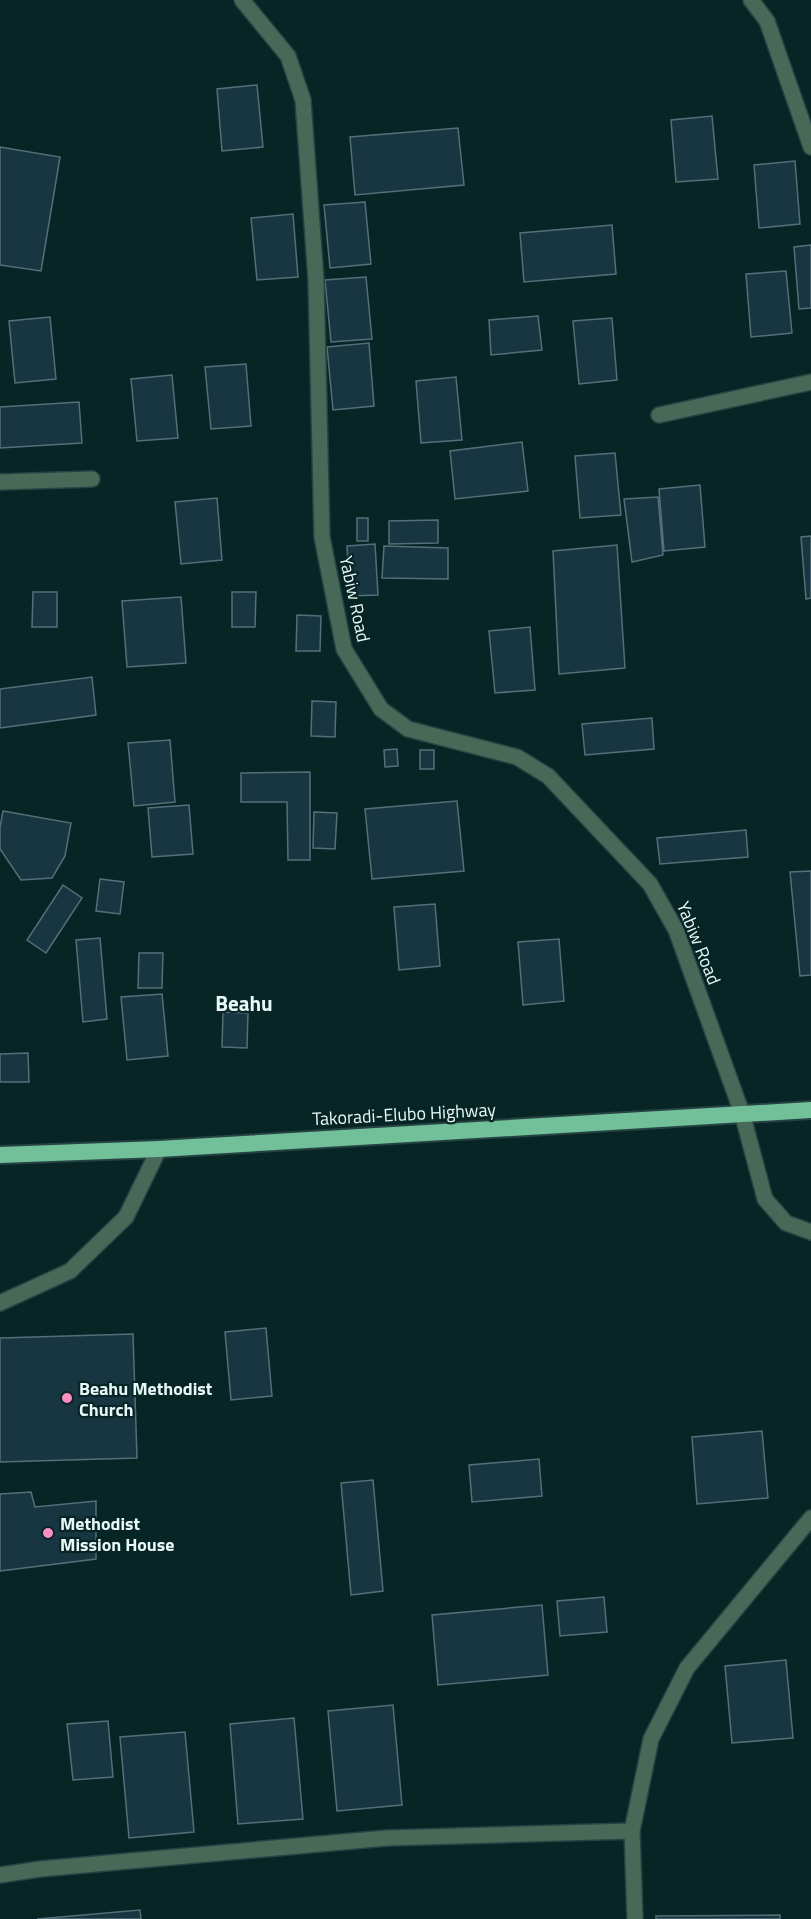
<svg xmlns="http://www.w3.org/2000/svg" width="811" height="1919" viewBox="0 0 811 1919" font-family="'Titillium Web',sans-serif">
<rect width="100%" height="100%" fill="#072525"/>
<path fill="#183642" stroke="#556f7a" stroke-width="1.5" d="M257,85l6,62 -41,4 -5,-62z
M712,116l6,63 -42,3 -5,-62z
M458,128l6,57 -109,10 -5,-58z
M0,147l60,10 -19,114 -41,-6z
M795,161l5,63 -41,4 -5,-63z
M365,202l6,62 -41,4 -6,-63z
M293,214l5,63 -41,3 -6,-62z
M612,225l4,49 -92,8 -4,-49z
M811,245v63l-12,1 -5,-62z
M786,271l6,62 -41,4 -5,-63z
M366,277l6,62 -41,3 -6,-62z
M538,316l4,34 -51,5 -2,-35z
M50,317l6,62 -41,4 -6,-62z
M612,318l5,62 -38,4 -6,-63z
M369,343l5,63 -41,4 -6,-63z
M246,364l5,62 -40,3 -6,-62z
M172,375l6,63 -41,3 -6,-62z
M456,377l6,63 -41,3 -5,-62z
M79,402l3,41 -82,5v-41z
M522,442l6,49 -73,8 -5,-48z
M615,453l6,62 -41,3 -5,-62z
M700,485l5,62 -41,4 -5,-62z
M658,497l5,58 -31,7 -8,-63z
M217,498l5,62 -41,4 -6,-62z
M357,518h11v23h-11z
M438,520v23l-49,1v-23z
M811,536v62l-5,1 -5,-62z
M375,544l3,51 -28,1 -3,-50z
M617,545l8,123 -66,6 -6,-123z
M384,546l64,2v31l-66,-1z
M33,592h24v35h-25z
M232,592h24l-1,35h-23z
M181,597l5,66 -59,4 -5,-66z
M297,615l24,1 -1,35h-24z
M530,627l5,63 -40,3 -6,-62z
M92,677l4,38 -96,13v-39z
M312,701l24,1 -1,35 -24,-1z
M652,718l2,31 -69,6 -3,-31z
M170,740l5,62 -41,4 -6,-63z
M397,749l1,17 -13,1 -1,-17z
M420,750h14v19h-14z
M310,772v88h-22l-1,-58h-46v-29z
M457,801l7,70 -92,8 -7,-70z
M189,805l4,49 -41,3 -4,-49z
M3,811l68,12 -6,33 -13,22 -31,2 -21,-31v-22z
M314,812l23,1 -2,36 -22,-1z
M746,830l2,27 -88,7 -3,-26z
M811,871v104l-11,1 -10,-104z
M100,879l24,3 -4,32 -24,-3z
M63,885l19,13 -36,55 -19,-13z
M435,904l5,62 -41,4 -5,-63z
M100,938l7,81 -24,3 -7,-82z
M559,939l5,62 -41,4 -5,-63z
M139,953h24l-1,35h-24z
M162,994l6,62 -41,4 -6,-63z
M223,1012l25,1 -1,35 -25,-1z
M28,1053l1,29h-29v-28z
M266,1328l6,68 -41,4 -6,-68z
M133,1334l4,124 -137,4v-124z
M762,1431l6,67 -71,6 -5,-67z
M539,1459l3,37 -70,6 -3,-37z
M373,1480l10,111 -32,4 -10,-112z
M31,1492l4,15 61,-6v58l-96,12v-77z
M604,1597l3,35 -47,4 -3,-35z
M542,1605l6,70 -110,10 -6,-70z
M786,1660l7,78 -61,5 -7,-77z
M393,1705l9,100 -65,6 -9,-100z
M294,1718l9,101 -65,5 -8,-100z
M108,1721l5,56 -40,3 -6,-56z
M185,1732l9,100 -65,6 -9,-101z
M140,1910l1,9h-104z
M780,1915v4h-124v-3z"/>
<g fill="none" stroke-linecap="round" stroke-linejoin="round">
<defs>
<path id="minor" d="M242,0l46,56 15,44 13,180 6,257 22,112 37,60 27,20 109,28 31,19 102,108 26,46 66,183 23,86 21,24 25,9
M751,0l16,21 44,126
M659,415l152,-33
M0,482l92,-3
M0,1303l70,-32 56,-54 33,-68
M0,1875l40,-6 347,-31 245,-7
M635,1919l-3,-88 19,-92 36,-71 124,-150"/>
<path id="trunk" d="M0,1155l159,-6 652,-39"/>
</defs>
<use href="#minor" stroke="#264343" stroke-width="18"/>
<use href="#trunk" stroke="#264343" stroke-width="20"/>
<use href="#minor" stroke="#486858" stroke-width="15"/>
<use href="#trunk" stroke="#72c09a" stroke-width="16"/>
</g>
<g fill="#fb8fc3" stroke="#072525" stroke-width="2">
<circle cx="67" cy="1398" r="6"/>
<circle cx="48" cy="1533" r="6"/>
</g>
<g text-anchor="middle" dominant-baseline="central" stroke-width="4.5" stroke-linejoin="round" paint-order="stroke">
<g font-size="18" fill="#e8f8f8" stroke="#072525">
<text transform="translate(355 599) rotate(78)">Yabiw Road</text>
<text transform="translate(699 943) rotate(68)">Yabiw Road</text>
<text transform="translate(404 1114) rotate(-3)">Takoradi-Elubo Highway</text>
</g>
<g font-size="18" font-weight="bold" fill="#e8f8f8" stroke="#072525" text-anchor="start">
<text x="79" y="1388">Beahu Methodist<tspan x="79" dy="21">Church</tspan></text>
<text x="60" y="1523">Methodist<tspan x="60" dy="21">Mission House</tspan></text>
</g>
<g font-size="21" font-weight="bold" fill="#e8f8f8" stroke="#072525">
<text x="244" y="1003">Beahu</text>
</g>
</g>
</svg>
